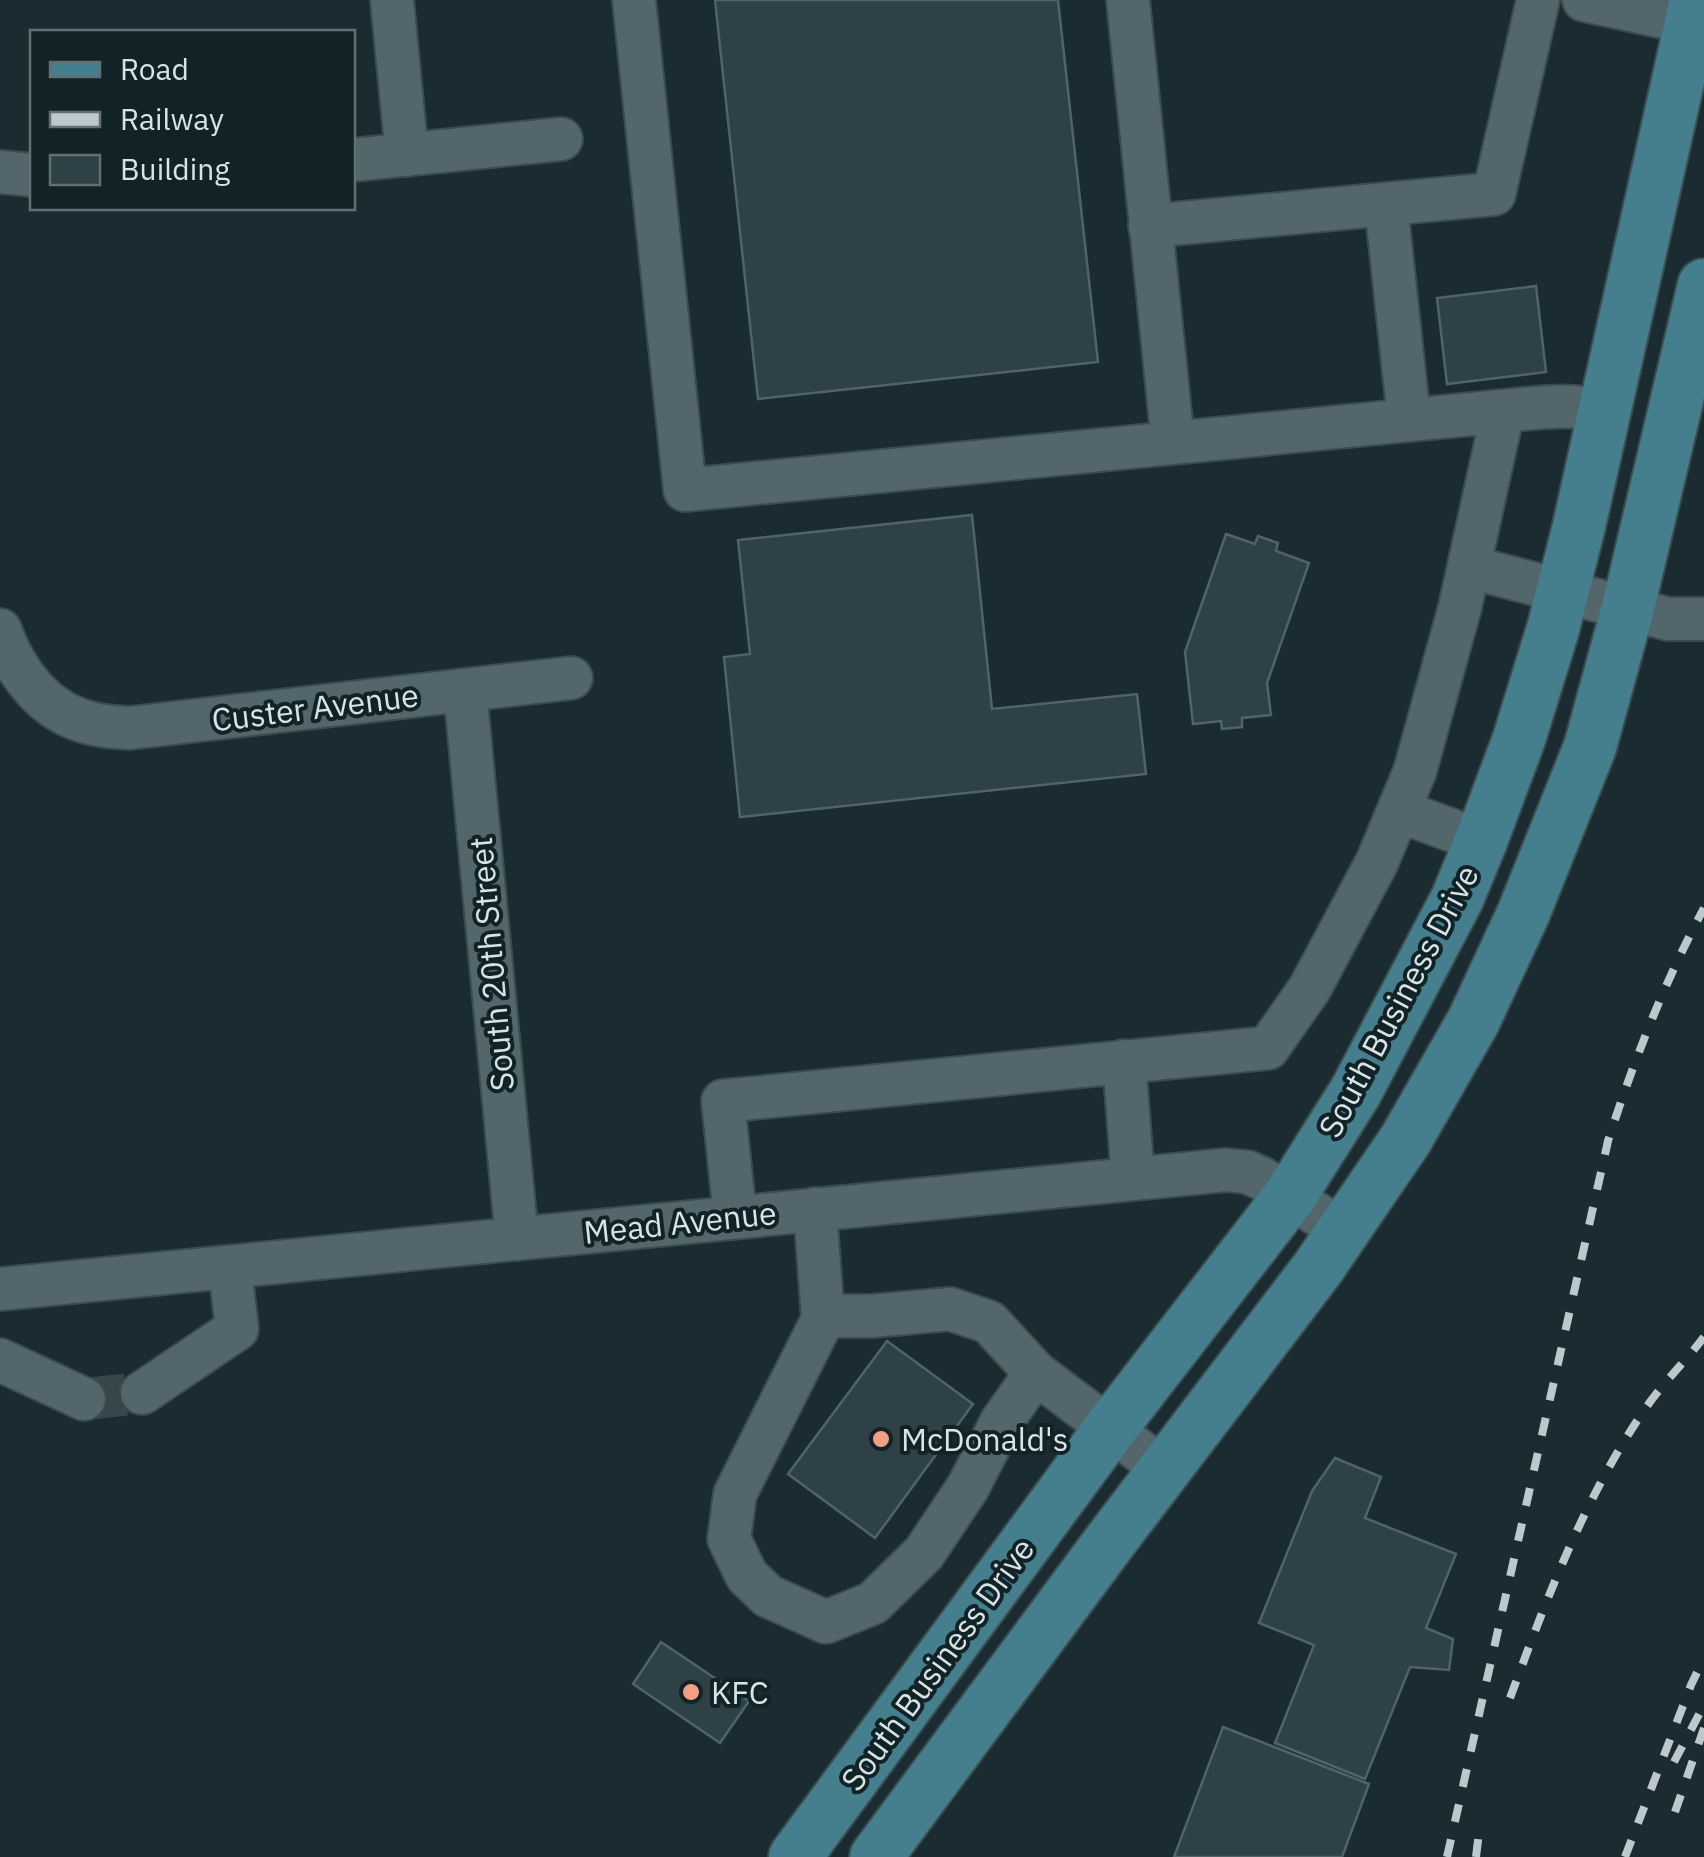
<svg xmlns="http://www.w3.org/2000/svg" width="1704" height="1857" viewBox="0 0 1704 1857" font-family="'IBM Plex Sans',sans-serif">
<rect width="100%" height="100%" fill="#1a2c31"/>
<path fill="#2e4146" stroke="#4f6368" stroke-width="2.5" d="M715,0h343l40,362 -340,37z
M1536,286l10,86 -99,12 -10,-86z
M972,515l20,194 145,-15 9,80 -406,43 -16,-160 26,-3 -12,-114z
M1226,534l29,10 3,-8 20,7 -2,8 33,12 -42,120 4,32 -29,3v9l-20,2 -1,-8 -28,3 -8,-72z
M887,1341l86,63 -98,134 -87,-64z
M1335,1458l46,19 -16,41 91,36 -30,74 27,11 -4,31 -39,-3 -45,112 -90,-36 39,-98 -55,-22 53,-132z
M661,1642l88,59 -29,42 -87,-59z
M1223,1727l146,57 -27,73h-168z"/>
<g fill="none" stroke-linecap="round" stroke-linejoin="round">
<path stroke="#36474c" stroke-width="42" stroke-dasharray="42 21" stroke-linecap="butt" d="M84,1399l58,-6"/>
<defs>
<path id="minor" d="M392,0l15,155
M634,0l51,490 818,-79c33,-3 69,-9 101,1
M1128,0l45,443
M1584,0l107,23
M352,160l209,-21
M0,172l32,3
M1386,205l23,214
M1150,226l344,-32 44,-194
M1470,567l198,52h36
M0,630c15,42 44,82 90,93 13,4 27,4 40,5l441,-50
M465,690l52,549
M1399,811l82,30
M1124,1061l9,117
M815,1209l8,110 -88,175 -6,45 18,37 21,20 58,26 47,-19 51,-50 44,-66 34,-66 34,-48
M735,1216l-12,-115 545,-53 42,-60 67,-126 38,-91 45,-164 43,-196
M0,1289l1225,-119 22,2 14,6 82,53
M823,1316h49l78,-7 39,13 47,51 129,97
M0,1360l84,39
M142,1393l95,-64 -7,-62"/>
<path id="major" d="M795,1857l315,-428 180,-233 66,-105 101,-192 24,-58 38,-102 34,-110 26,-103 117,-526
M876,1857l232,-313 210,-276 88,-129 68,-119 50,-108 66,-165 38,-139 76,-323"/>
</defs>
<use href="#minor" stroke="#3b4b4e" stroke-width="46"/>
<use href="#major" stroke="#3b4b4e" stroke-width="56"/>
<use href="#minor" stroke="#52666b" stroke-width="42"/>
<use href="#major" stroke="#457e8d" stroke-width="52"/>
<path stroke="#bcc8cc" stroke-width="8" stroke-dasharray="18 18" stroke-linecap="butt" d="M1510,1698c37,-100 74,-200 135,-289 17,-25 40,-47 59,-72
M1674,1762l30,-57
M1675,1812l29,-84
M1447,1857l161,-716c26,-81 56,-158 96,-233
M1476,1857l4,-33
M1625,1857l66,-172 13,-27"/>
</g>
<g fill="#f39f86" stroke="#112327" stroke-width="4">
<circle cx="881" cy="1439" r="10"/>
<circle cx="691" cy="1692" r="10"/>
</g>
<g text-anchor="middle" dominant-baseline="central" stroke-width="8" stroke-linejoin="round" paint-order="stroke">
<g font-size="32" fill="#d8e3e6" stroke="#112327">
<text transform="translate(315 707) rotate(-7)">Custer Avenue</text>
<text transform="translate(491 964) rotate(-95)">South 20th Street</text>
<text transform="translate(1398 1001) rotate(-62)">South Business Drive</text>
<text transform="translate(680 1222) rotate(-6)">Mead Avenue</text>
<text transform="translate(937 1664) rotate(-54)">South Business Drive</text>
</g>
<g font-size="32" fill="#d8e3e6" stroke="#112327" text-anchor="start">
<text x="901" y="1439">McDonald's</text>
<text x="711" y="1692">KFC</text>
</g>
</g>
<rect x="30" y="30" width="325" height="180" fill="#112327" stroke="#617073" stroke-width="2.5"/>
<rect x="50" y="62" width="50" height="15" fill="#457e8d" stroke="#617073" stroke-width="2.5"/>
<text x="120" y="80" font-size="30" fill="#d8e3e6">Road</text>
<rect x="50" y="112" width="50" height="15" fill="#bcc8cc" stroke="#617073" stroke-width="2.5"/>
<text x="120" y="130" font-size="30" fill="#d8e3e6">Railway</text>
<rect x="50" y="155" width="50" height="30" fill="#2e4146" stroke="#617073" stroke-width="2.5"/>
<text x="120" y="180" font-size="30" fill="#d8e3e6">Building</text>
</svg>
